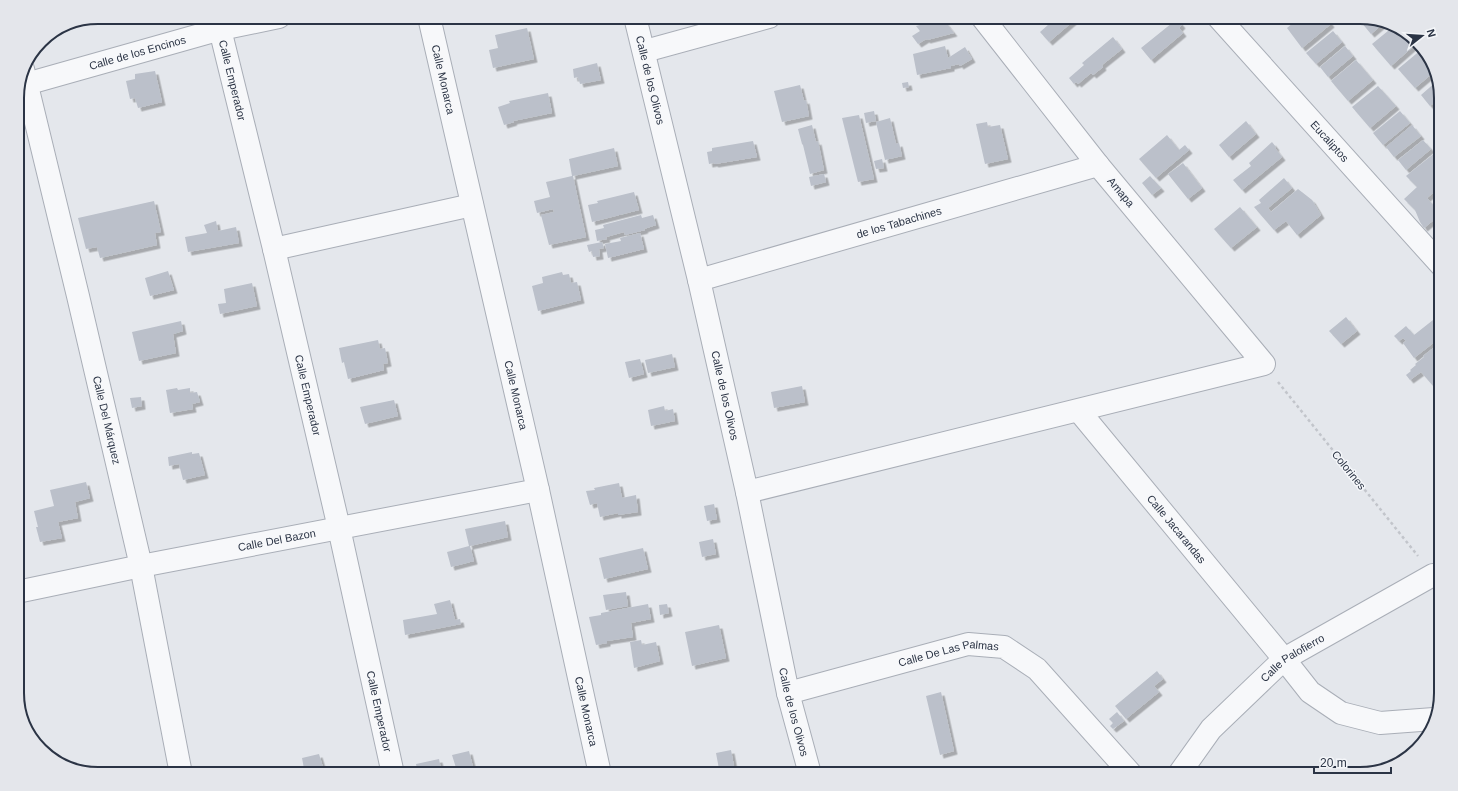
<svg xmlns="http://www.w3.org/2000/svg" width="1458" height="791" viewBox="0 0 1458 791" font-family="Arial,sans-serif">
<defs>
<filter id="shadow"><feDropShadow dx="3.5" dy="3.5" stdDeviation="0" flood-color="#0004"/></filter>
</defs>
<rect width="100%" height="100%" fill="#e4e7ec"/>
<path fill="#bbc0ca" filter="url(#shadow)" d="M1057,17h21l-29,25 -9,-10z
M1300,17h26l5,7 -29,24 -15,-20z
M1357,17h3l24,6 -13,11z
M943,19l11,14 -27,7 -1,-1 -8,5 -6,-8 8,-5 -4,-5z
M1177,19l5,6 -3,3 4,5 -32,27 -10,-12z
M1394,26l6,2 16,16 -25,22 -19,-22z
M527,28l7,31 -41,9 -4,-18 9,-2 -3,-13z
M1333,31l9,11 -26,22 -10,-11z
M1113,37l9,12 -20,16 1,2 -10,8 -2,-2 -13,11 -2,-2 -2,2 -5,-6 15,-13 -2,-2z
M945,46l3,12 17,-11 7,12 -12,7 -1,-2 -8,2v2l-34,7 -4,-21z
M1345,46l8,10 -25,21 -8,-10z
M1422,49l8,8 4,15 -19,16 -17,-19z
M1356,60l17,20 -25,21 -17,-20z
M597,63l4,17 -21,4 -2,-7 -4,1 -1,-9z
M155,71l7,31 -24,6 -3,-10 -5,1 -4,-18 9,-2v-5z
M1437,81l4,16 -11,9 -9,-11z
M908,82l1,5 -6,1 -1,-5z
M800,85l4,16 2,-1 3,16 -27,6 -8,-31z
M1378,86l18,20 -26,22 -18,-21z
M548,93l4,20 -39,8 1,1 -10,3 -6,-18 12,-4 -1,-2z
M1441,102v17l-8,-10z
M874,111l2,10 -10,2 -2,-10z
M1400,111l10,12 -27,22 -10,-12z
M859,115l15,64 -16,3 -16,-64z
M890,118l6,26 3,-1 3,13 -17,4 -9,-38z
M1246,121l10,13 -27,23 -10,-12z
M987,122l1,5 12,-2 8,34 -23,5 -9,-40z
M812,125l4,17 2,-1 6,29 -14,4 -7,-29 -1,-1 -4,-15z
M1412,125l9,11 -27,21 -8,-10z
M1441,125v8l-4,-4z
M1167,135l12,15 6,-5 4,5 -33,28 -17,-19z
M1423,140l8,9 -25,21 -8,-10z
M753,141l4,16 -42,7 -1,-1 -5,1 -2,-12 5,-1v-3z
M1272,142l4,5 -1,1 7,9 -40,33 -9,-10 18,-14 -2,-3z
M614,148l4,18 -45,10 13,61 -37,8 -8,-30 13,-3 -1,-3 -16,4 -3,-12 16,-4 -4,-15 26,-6 -3,-17z
M1441,148v17l-8,6 3,3 5,-4v16l-14,12 14,16 -17,14 -4,-6 -5,-12 -11,-11 13,-12 -11,-11z
M882,159l2,9 -8,1 -2,-8z
M1183,163l19,25 -14,11 -20,-25z
M824,174l2,8 -15,4 -2,-9z
M1150,176l11,12 -9,7 -10,-12z
M1284,178l8,10 -24,20 3,4 27,-23 14,11 9,15 -24,20 -11,-14 -12,9 -20,-23 7,-4 -2,-3z
M634,192l5,18 -47,12 -4,-17 10,-2 -1,-2z
M154,201l7,31 -6,1 2,12 -57,13 -3,-11 -11,2 -8,-31z
M1240,207l17,20 -26,21 -17,-19z
M641,215l1,3 11,-3 3,10 -12,4 1,1 -20,5 -1,-3 -18,5 1,2 -10,2 -2,-11 9,-2 -1,-3z
M216,221l2,10 18,-4 3,16 -51,9 -3,-15 22,-4 -3,-8z
M640,233l4,16 -36,9 -3,-14 16,-3 -1,-3z
M602,242l2,6 -5,1 1,7 -7,1 -1,-6 -3,1 -2,-7z
M168,271l6,19 -24,6 -5,-18z
M562,272l1,3 6,-1 2,9 6,-1 4,18 -43,11 -6,-25 11,-3 -1,-6z
M252,283l5,23 -37,8 -2,-10 8,-1 -2,-14z
M1346,317l11,14 -16,13 -12,-13z
M1433,320l8,9v8l-27,21 -11,-15 3,-2 -3,-3 -4,3 -5,-5 12,-10 8,9z
M181,321l2,10 -10,3 3,19 -37,8 -7,-29z
M378,340l2,9 5,-1 3,15 -5,1 1,6 -36,9 -4,-17 -2,1 -3,-15z
M1441,342v39l-7,6 -13,-15 -11,8 -4,-5 5,-4 -1,-1 6,-5 -1,-1 9,-7 -1,-1z
M672,354l3,13 -27,6 -3,-13z
M640,359l4,15 -15,4 -4,-16z
M802,386l3,16 -31,6 -3,-16z
M177,388l1,2 12,-2v5l7,-1 3,10 -8,2 1,5 -23,4 -4,-23z
M141,397l1,9 -10,2 -2,-10z
M394,400l4,16 -33,8 -5,-17z
M664,406l1,5 8,-2 2,12 -24,5 -3,-16z
M1441,412v11l-5,-6z
M192,452v2l7,-1 6,22 -22,5 -4,-16 -10,2 -1,-9z
M86,482l4,16 -15,4 3,16 -20,4 4,16 -22,4 -4,-15h2l-4,-16 20,-5 -4,-16z
M619,483l3,15 14,-3 2,17 -20,3v-2l-18,4 -3,-14 -7,2 -4,-14 9,-1 -1,-2z
M714,504l3,15 -10,2 -3,-15z
M505,521l3,16 -38,9 4,15 -23,6 -4,-15 22,-6 -4,-17z
M713,539l3,15 -14,3 -3,-15z
M643,548l5,21 -44,10 -5,-21z
M626,592l2,14 -22,4 -3,-15z
M450,600l5,20 5,-1 1,5 -56,11 -2,-15 34,-6 -3,-10z
M648,604l3,15 -20,4 2,14 -26,4v2l-11,2 -7,-28 12,-2v-2z
M667,604l2,9 -9,2 -1,-10z
M719,625l7,33 -34,8 -7,-34z
M641,640l1,5 14,-3 4,19 -26,7 -4,-26z
M1157,671l6,8 -9,7 5,6 -33,27 -11,-13z
M941,692l13,59 -14,4 -14,-59z
M1117,712l7,9 -11,8 -3,-3 3,-3 -4,-4z
M731,750l3,16 -15,3 -3,-16z
M469,751l4,16 3,-1 2,8h-22l-1,-3h2l-5,-16z
M319,754l6,20h-20l-3,-16z
M439,759l3,15h-24l-2,-10z"/>
<g fill="none" stroke-linecap="round" stroke-linejoin="round">
<defs>
<g id="minor">
<path id="s1" d="M217,17l57,232 65,279 54,246"/>
<path id="s2" d="M429,17l109,473 62,284"/>
<path id="s3" d="M635,17l64,263 48,212 41,201 22,81"/>
<path id="s4" d="M1218,17l223,248"/>
<path d="M645,51l124,-34"/>
<path id="s5" d="M23,69l55,227 63,270 40,208"/>
<path id="s6" d="M19,86l202,-57 58,-12"/>
<path d="M274,249l198,-44"/>
<path id="s7" d="M699,280l399,-115"/>
<path id="s8" d="M1079,411l205,248 26,33 31,21 39,10 54,-4"/>
<path d="M747,492l517,-128 -166,-199 -116,-148"/>
<path id="s9" d="M17,592l124,-26 397,-76"/>
<path id="s10" d="M788,693l180,-49 36,3 33,22 94,105"/>
<path id="s11" d="M1179,774l32,-45 73,-70 149,-84"/>
</g>
</defs>
<use href="#minor" stroke="#a9aeb7" stroke-width="24"/>
<path stroke="#c2c5cb" stroke-width="2.5" stroke-dasharray="3 3" stroke-linecap="butt" d="M1278,382l140,174"/>
<use href="#minor" stroke="#f7f8fa" stroke-width="22"/>
</g>
<g text-anchor="middle" dominant-baseline="central" stroke-width="3" stroke-linejoin="round" paint-order="stroke">
<g font-size="11" fill="#2b3445" stroke="#f4f6f9">
<text stroke="none"><textPath href="#s6" startOffset="123">Calle de los Encinos</textPath></text>
<text stroke="none"><textPath href="#s2" startOffset="64">Calle Monarca</textPath></text>
<text stroke="none"><textPath href="#s1" startOffset="65">Calle Emperador</textPath></text>
<text stroke="none"><textPath href="#s3" startOffset="65">Calle de los Olivos</textPath></text>
<text stroke="none"><textPath href="#s4" startOffset="167">Eucaliptos</textPath></text>
<text transform="translate(1121 192) rotate(50)">Amapa</text>
<text stroke="none"><textPath href="#s7" startOffset="208">de los Tabachines</textPath></text>
<text stroke="none"><textPath href="#s1" startOffset="389">Calle Emperador</textPath></text>
<text stroke="none"><textPath href="#s2" startOffset="388">Calle Monarca</textPath></text>
<text stroke="none"><textPath href="#s3" startOffset="389">Calle de los Olivos</textPath></text>
<text stroke="none"><textPath href="#s5" startOffset="361">Calle Del Márquez</textPath></text>
<text transform="translate(1349 470) rotate(51)">Colorines</text>
<text stroke="none"><textPath href="#s8" startOffset="153">Calle Jacarandas</textPath></text>
<text stroke="none"><textPath href="#s9" startOffset="265">Calle Del Bazon</textPath></text>
<text stroke="none"><textPath href="#s10" startOffset="166">Calle De Las Palmas</textPath></text>
<text stroke="none"><textPath href="#s11" startOffset="164">Calle Palofierro</textPath></text>
<text stroke="none"><textPath href="#s1" startOffset="713">Calle Emperador</textPath></text>
<text stroke="none"><textPath href="#s2" startOffset="712">Calle Monarca</textPath></text>
<text stroke="none"><textPath href="#s3" startOffset="713">Calle de los Olivos</textPath></text>
</g>
</g>
<path d="M0 0H1458V791H0ZM98 24H1360A74 74 0 0 1 1434 98V693A74 74 0 0 1 1360 767H98A74 74 0 0 1 24 693V98A74 74 0 0 1 98 24Z" fill="#e4e6eb" fill-rule="evenodd"/>
<path fill="none" stroke="#2b3445" stroke-width="2" d="M98 24H1360A74 74 0 0 1 1434 98V693A74 74 0 0 1 1360 767H98A74 74 0 0 1 24 693V98A74 74 0 0 1 98 24Z"/>
<g transform="translate(1422 36) rotate(73)" stroke="#f4f6f9" stroke-width="3" paint-order="stroke">
<path d="M0-3L7 15L0 10L-7 15Z" fill="#2b3445"/>
<text y="-6" font-size="11" font-weight="bold" text-anchor="middle" fill="#2b3445">N</text>
</g>
<path d="M1314 767v6h77v-6" fill="none" stroke="#2b3445" stroke-width="2"/>
<text x="1320" y="767" font-size="12" fill="#2b3445" stroke="#f4f6f9" stroke-width="3" paint-order="stroke">20 m</text>
</svg>
